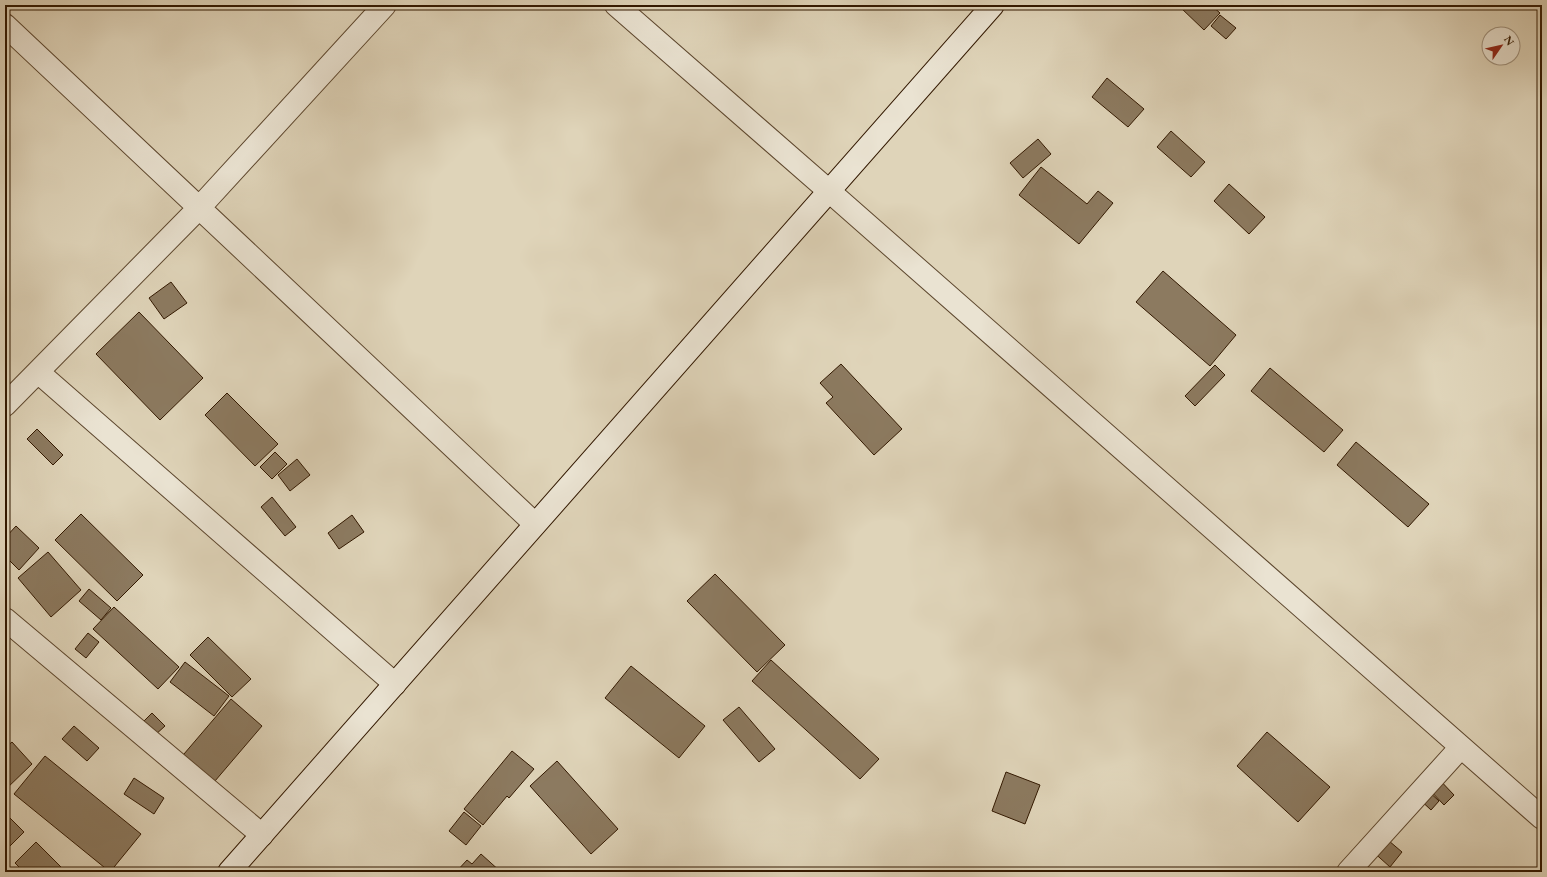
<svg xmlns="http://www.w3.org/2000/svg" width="1547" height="877" viewBox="0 0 1547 877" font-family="'EB Garamond',serif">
<rect width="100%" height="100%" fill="#dfd4b9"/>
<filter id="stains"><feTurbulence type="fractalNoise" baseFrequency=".005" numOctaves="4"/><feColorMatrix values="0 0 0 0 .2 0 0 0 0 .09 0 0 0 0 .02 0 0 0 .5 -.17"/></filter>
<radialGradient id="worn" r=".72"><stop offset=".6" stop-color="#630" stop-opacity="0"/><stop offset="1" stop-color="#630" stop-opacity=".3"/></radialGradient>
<path fill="#8c7a60" stroke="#321800" d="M1182,5h29l9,8 -16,17 -24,-23z
M1220,15l16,13 -10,11 -15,-13z
M1107,78l37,31 -16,18 -36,-30z
M1171,131l34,31 -14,15 -34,-30z
M1038,139l13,15 -28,24 -13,-15z
M1041,167l46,37 11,-13 15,12 -34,41 -60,-49z
M1229,184l36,33 -16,17 -35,-33z
M1163,271l73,64 -26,31 -74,-64z
M171,282l16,21 -23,16 -15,-21z
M139,312l64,66 -43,42 -64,-66z
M841,364l61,65 -28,26 -48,-52 7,-6 -13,-14z
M1215,365l10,10 -30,31 -10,-10z
M1270,368l73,62 -19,22 -73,-61z
M227,393l51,51 -23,22 -50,-51z
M37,429l26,26 -10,10 -26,-26z
M1356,442l73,62 -21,23 -71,-62z
M275,452l12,12 -15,15 -12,-12z
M297,459l13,16 -20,16 -12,-16z
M272,497l24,30 -11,9 -24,-29z
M81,514l62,61 -26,26 -62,-61z
M352,515l12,17 -25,17 -11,-16z
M16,526l23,22 -20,22 -14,-14v-18z
M48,552l33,38 -30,27 -33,-39z
M715,574l70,71 -28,27 -70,-71z
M89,589l22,19 -10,12 -22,-19z
M114,607l65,60 -21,22 -65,-60z
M88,633l11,9 -13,16 -11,-9z
M208,637l43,42 -19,18 -42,-42z
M771,660l108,99 -19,20 -108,-98z
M185,662l44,34 -15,20 -44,-34z
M631,666l74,60 -26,32 -74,-60z
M231,699l31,27 -53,62 -31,-27z
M739,707l36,42 -16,13 -36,-42z
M152,713l13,13 -11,10 -13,-12z
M74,726l25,22 -12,13 -25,-22z
M1267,732l63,55 -32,35 -61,-56z
M12,742l20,22 -27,26v-42z
M512,751l22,18 -25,29 -2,-2 -24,29 -19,-16z
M45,756l96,78 -31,38 -96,-78z
M557,761l61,68 -27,25 -61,-68z
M1006,772l34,13 -15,39 -33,-13z
M1435,775l19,20 -10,10 -19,-20z
M134,778l30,20 -10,16 -30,-20z
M1425,788l14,13 -8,9 -14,-13z
M464,812l17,14 -15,19 -17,-14z
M5,813l19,19 -19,19z
M1382,835l20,17 -12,15 -20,-18z
M36,842l30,30h-42l-9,-9z
M481,854l20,18h-45l11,-12 5,4z"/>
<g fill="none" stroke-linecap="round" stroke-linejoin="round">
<defs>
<path id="street" d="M616,5l213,186 713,627
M5,25l530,499
M38,372l357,312
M5,405l194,-197 186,-203
M5,619l257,216
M1348,872l113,-125"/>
<path id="secondary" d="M229,872l764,-867"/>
</defs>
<use href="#street" stroke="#5d472e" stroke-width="24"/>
<use href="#secondary" stroke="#321800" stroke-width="24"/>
<use href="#street" stroke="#eae3d2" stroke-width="22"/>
<use href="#secondary" stroke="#eae3d2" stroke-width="22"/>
</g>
<rect width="1547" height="877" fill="none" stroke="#dfd4b9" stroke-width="20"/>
<rect x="6" y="6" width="1535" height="865" fill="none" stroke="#321800" stroke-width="2"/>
<rect x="10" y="10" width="1527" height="857" fill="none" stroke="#321800"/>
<g transform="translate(1501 46) rotate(56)"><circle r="19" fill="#eae3d2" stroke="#a0927e"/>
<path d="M0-3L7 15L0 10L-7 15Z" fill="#8f2418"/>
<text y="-6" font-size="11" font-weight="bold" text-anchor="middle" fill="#321800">N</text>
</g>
<rect width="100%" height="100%" filter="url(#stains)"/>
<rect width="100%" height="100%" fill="url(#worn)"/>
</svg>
